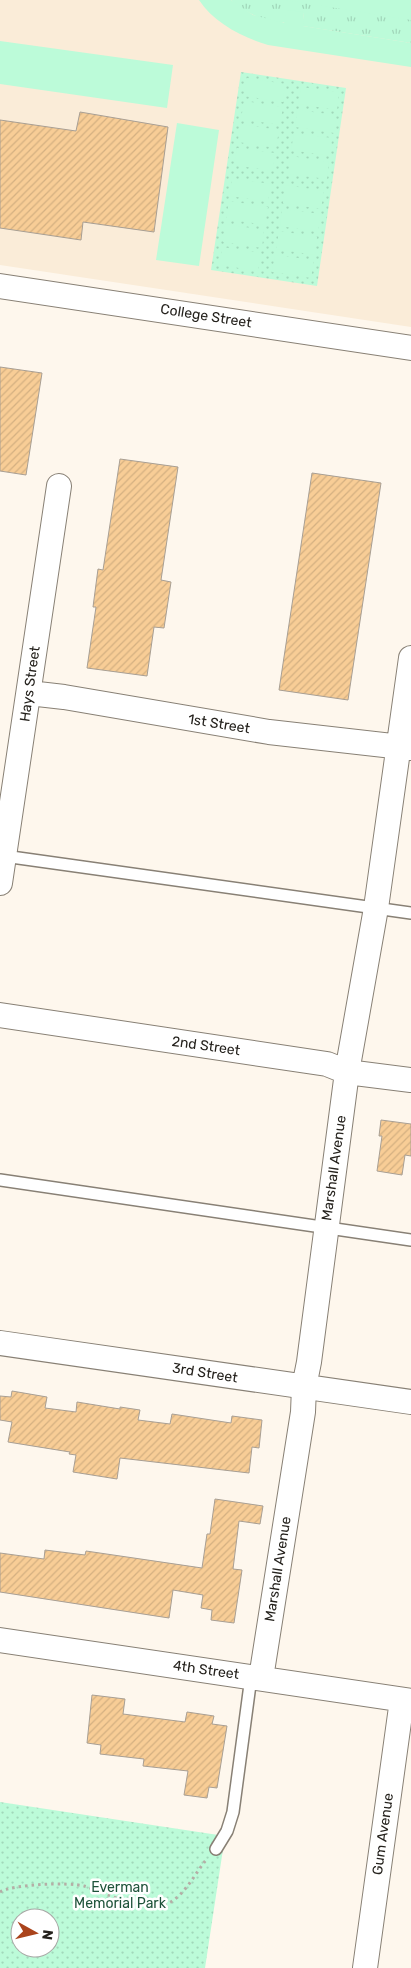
<svg xmlns="http://www.w3.org/2000/svg" width="411" height="1968" viewBox="0 0 411 1968" font-family="Rubik,sans-serif">
<defs>
<pattern id="grass-tufts" width="24" height="20" patternUnits="userSpaceOnUse" patternTransform="scale(1.25)"><rect width="24" height="20" fill="#bcfbd9"/><path d="M3 7l-1-3M5 7V3M7 7l1-3M15 17l-1-3M17 17v-4M19 17l1-3" fill="none" stroke="#a1d7ba"/></pattern>
<pattern id="park-dots" width="8" height="8" patternUnits="userSpaceOnUse" patternTransform="scale(1.25)"><rect width="8" height="8" fill="#bcfbd9"/><path d="M2 2h.1M6 6h.1" fill="none" stroke="#a1d7ba" stroke-width="1.8" stroke-linecap="round"/></pattern>
<pattern id="building-hatch" width="6" height="6" patternUnits="userSpaceOnUse" patternTransform="scale(1.25)"><rect width="6" height="6" fill="#f8cd96"/><path d="M-1 1l2-2M0 6l6-6M5 7l2-2" fill="none" stroke="#d4b081"/></pattern>
</defs>
<rect width="100%" height="100%" fill="#fef7ed"/>
<path fill="#faecd8" d="M0,0h411v327l-411,-62z"/>
<path fill="url(#grass-tufts)" d="M231,0h180v43l-109,-17 2,-13c-6,3 -12,8 -18,9 -14,5 -45,-12 -55,-22z"/>
<path fill="url(#park-dots)" fill-rule="evenodd" d="M241,72l105,16 -29,198 -106,-16z
M0,1802l225,34 -20,132h-205zM20,1918h30v30h-30z"/>
<path fill="#bcfbd9" d="M199,0h32l22,15 31,8 3,-13 17,2 -1,14 108,17v24l-143,-22c-26,-8 -54,-22 -69,-45z
M285,0h126v20z
M0,41l173,24 -6,43 -167,-24z
M247,78l38,6 -2,18 -39,-6z
M301,87l38,5 -2,18 -39,-6z
M244,101l39,6 -3,18 -39,-6z
M297,110l39,5 -2,18 -39,-6z
M177,123l42,7 -20,136 -43,-6z
M240,124l39,6 -3,18 -38,-6z
M294,133l38,5 -2,18 -39,-6z
M237,148l38,5 -2,18 -39,-6z
M291,156l38,6 -2,17 -39,-5z
M232,178l39,6 -3,18 -38,-6z
M285,185l39,6 -3,18 -38,-6z
M229,201l39,6 -3,18 -39,-6z
M282,209l39,5 -3,18 -38,-6z
M225,224l39,6 -2,18 -39,-6z
M279,231l38,6 -2,18 -39,-6z
M222,247l39,6 -3,18 -38,-6z
M275,255l39,5 -3,18 -39,-6z"/>
<path fill="url(#building-hatch)" stroke="#a89f94" d="M80,112l88,15 -14,105 -71,-10 -2,18 -81,-12v-108l76,11z
M0,367l42,6 -16,102 -26,-4z
M120,459l58,8 -17,113 10,2 -7,46 -10,-1 -7,49 -60,-8 9,-61h-3l5,-38 5,1z
M312,473l69,10 -33,217 -69,-10z
M381,1120l30,4v32l-6,-1 -3,20 -25,-4 5,-35h-3z
M12,1391l35,6 -2,11 31,4 1,-10 43,7v-2l20,3 -2,10 32,4 2,-10 59,9 1,-7 30,4 -3,28 -7,-1 -3,26 -129,-15 -3,21 -44,-7 3,-17 -7,-1 1,-2 -62,-10 4,-20 -12,-2v-24l11,1z
M215,1499l48,7 -3,18 -21,-3 -6,48 9,1 -8,53 -23,-3 1,-10 -11,-2 2,-13 -30,-5 -4,28 -169,-26v-39l44,6 1,-9 40,5 1,-4 116,17 5,-34h3z
M92,1695l33,4 -2,15 62,8 2,-10 27,4 -2,8 15,2 -10,62 -8,-1 -2,11 -23,-3 4,-24 -45,-5 1,-7 -44,-5 1,-9 -14,-2z"/>
<g fill="none" stroke-linecap="round" stroke-linejoin="round">
<defs>
<path id="lane" d="M4,856l407,57
M0,1180l411,60
M216,1849l11,-18 6,-19 18,-135"/>
<path id="street" d="M0,286l411,62
M29,693l35,4 205,35 142,16
M0,883l59,-397
M0,1015l327,49 20,8 64,8
M0,1343l411,59
M0,1640l411,61
M261,1678l42,-266 1,-25 5,-25 38,-290 29,-164 35,-250
M365,1968l37,-268"/>
</defs>
<use href="#lane" stroke="#888075" stroke-width="14"/>
<use href="#street" stroke="#888075" stroke-width="26"/>
<path stroke="#b4aea6" stroke-width="3" stroke-dasharray="2.5 4" stroke-linecap="butt" d="M0,1892c14,-8 68,-10 84,-6 21,6 61,28 81,19 19,-8 29,-30 41,-45"/>
<use href="#lane" stroke="#fff" stroke-width="11"/>
<use href="#street" stroke="#fff" stroke-width="24"/>
</g>
<g text-anchor="middle" dominant-baseline="central" stroke-width="5" stroke-linejoin="round" paint-order="stroke">
<g font-size="14" fill="#25221d" stroke="#fff">
<text transform="translate(206 316) rotate(9)">College Street</text>
<text transform="translate(30 684) rotate(-82)">Hays Street</text>
<text transform="translate(219 724) rotate(9)">1st Street</text>
<text transform="translate(206 1046) rotate(8)">2nd Street</text>
<text transform="translate(334 1168) rotate(-82)">Marshall Avenue</text>
<text transform="translate(205 1373) rotate(9)">3rd Street</text>
<text transform="translate(278 1569) rotate(-81)">Marshall Avenue</text>
<text transform="translate(206 1670) rotate(8)">4th Street</text>
<text transform="translate(383 1834) rotate(-82)">Gum Avenue</text>
</g>
<g font-size="14" fill="#1e533a" stroke="#fff">
<text x="120" y="1887">Everman<tspan x="120" dy="16">Memorial Park</tspan></text>
</g>
</g>
<g transform="translate(35 1933) rotate(98)"><circle r="24" fill="#ffffff" stroke="#a8a7a5"/>
<path d="M0-4L9 19L0 12L-9 19Z" fill="#aa441c"/>
<text y="-8" font-size="14" font-weight="bold" text-anchor="middle" fill="#25221d">N</text>
</g>
</svg>
